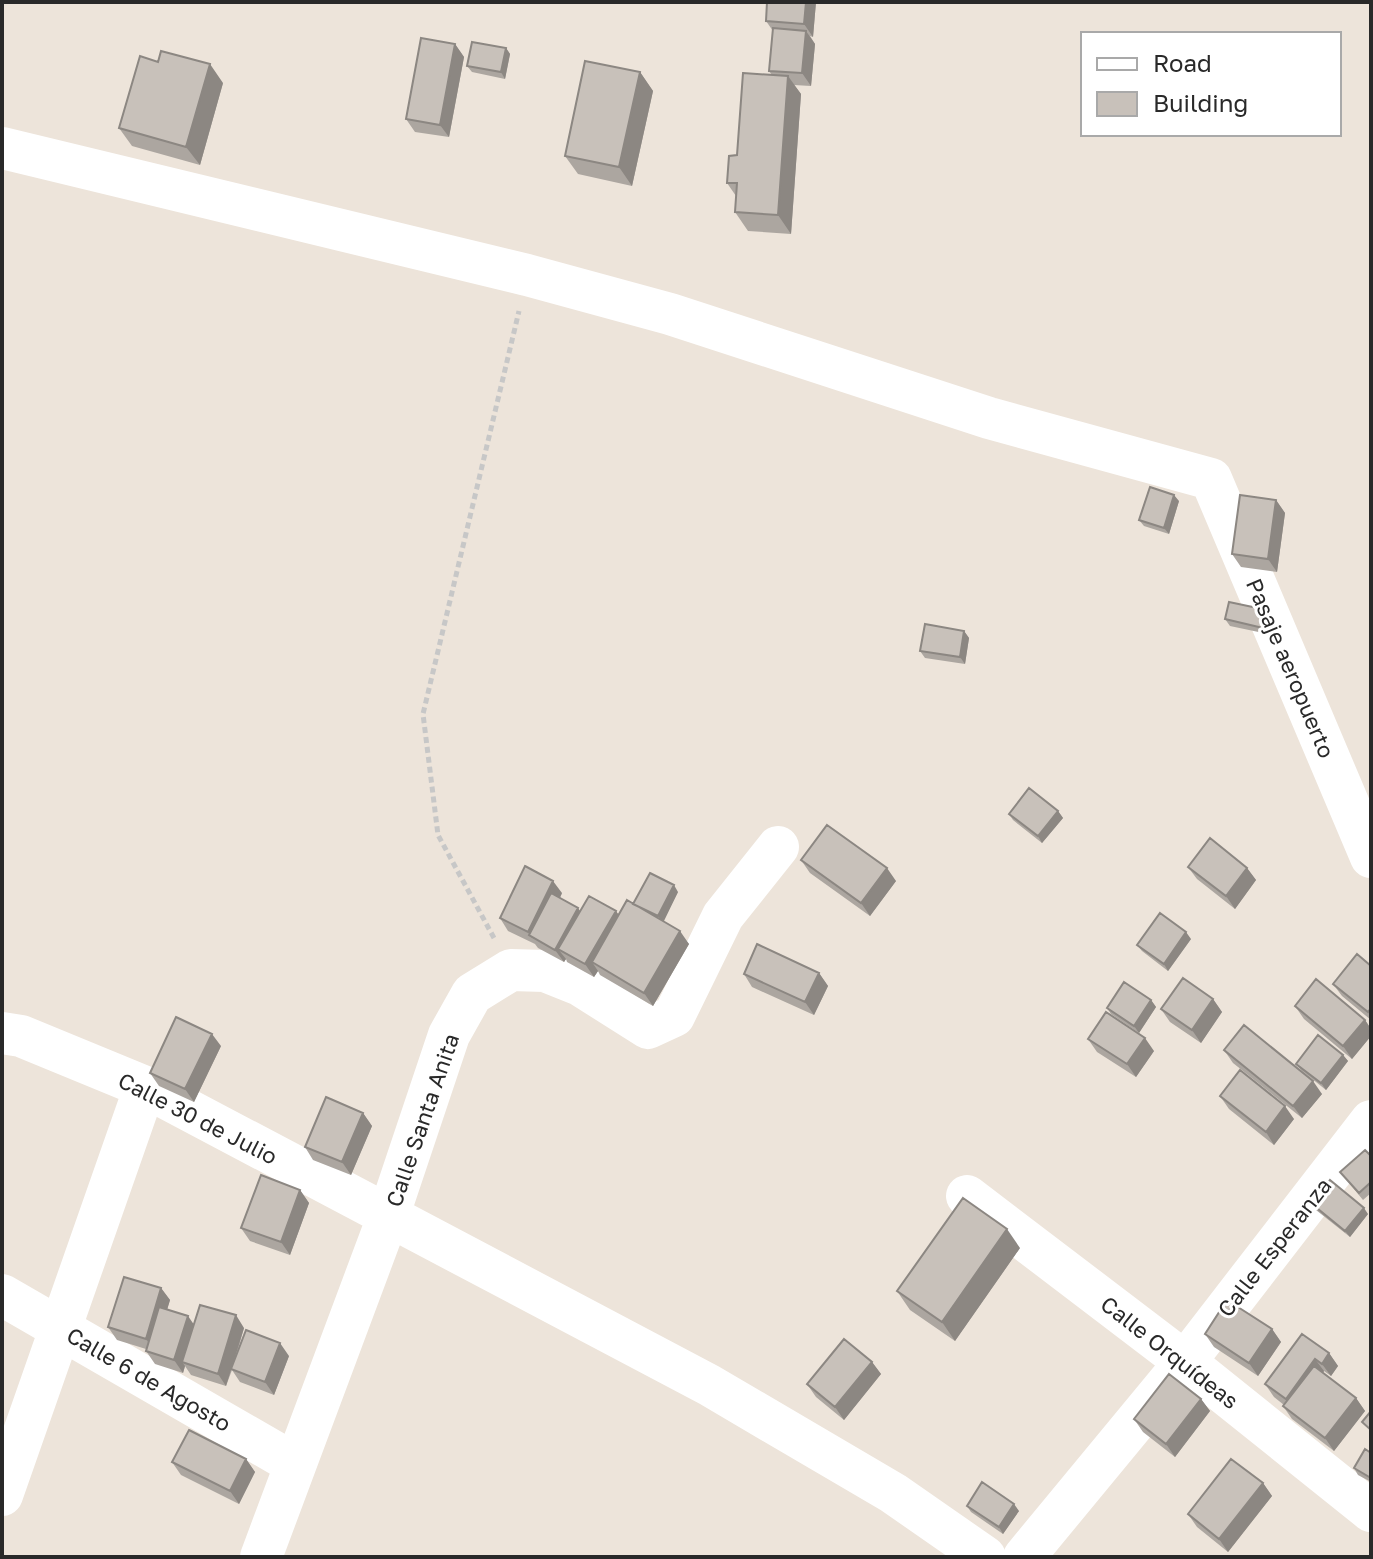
<svg xmlns="http://www.w3.org/2000/svg" width="1373" height="1559" viewBox="0 0 1373 1559" font-family="'Golos Text',sans-serif">
<rect width="100%" height="100%" fill="#ede4da"/>
<g fill="none" stroke-linecap="round" stroke-linejoin="round">
<path stroke="#c7c7c7" stroke-width="5" stroke-dasharray="6 4" stroke-linecap="butt" d="M494,938l-56,-103 -15,-121 96,-403"/>
<path stroke="#fff" stroke-width="42" d="M2,148l525,127 143,39 319,104 222,61 160,378
M2,1033l19,3 124,51 564,298 184,108 92,64
M967,1196l218,166 186,149
M2,1295l293,169
M2,1495l143,-408
M261,1557l127,-340 61,-182 23,-41 39,-24 34,1 35,14 68,43 26,-12 49,-100 55,-69
M1024,1557l161,-195 186,-241"/>
</g>
<path fill="#aca6a0" d="M816,2l-3,35 -3,-1 5,8 -4,42 -17,-1 7,9 -10,140 -43,-3 -13,-19 1,-16 -9,-13 10,-28 35,-80 -3,-4 4,-40 -7,-10z
M455,44l9,13 -15,80 -34,-5 -9,-13z
M506,48l4,6 -5,25 -33,-7 -5,-6z
M640,72l13,19 -21,95 -54,-12 -13,-18z
M223,83l-23,82 -68,-19 -13,-18z
M1276,500l9,13 -8,59 -36,-5 -9,-13z
M1179,501l-10,33 -25,-8 -5,-6z
M1267,610l5,6 -4,18 -38,-8 -5,-7z
M964,631l5,7 -4,26 -40,-6 -5,-7z
M1058,811l5,7 -21,25 -29,-23 -4,-6z
M801,860l95,21 -26,35 -60,-43z
M1188,867l59,1 9,12 -21,29 -38,-30z
M678,892l-15,29 26,23 -36,62 -53,-31 -2,-4 -4,6 -27,-15 -1,-3 -2,3 -26,-14 -3,-4 -27,-13 -8,-13 62,-25 -2,5 20,13h36l3,5 15,-12z
M1191,939l-23,32 -26,-20 -5,-6z
M1371,966v54l-29,-24 -9,-12z
M819,973l9,13 -14,29 -62,-28 -8,-13z
M1213,999l9,13 -21,31 -31,-21 -9,-13z
M1151,1000l5,7 -17,26 -28,-19 -4,-6z
M1295,1006l70,14 6,9v7l-19,23 -48,-40z
M1088,1039l66,12 -18,26 -39,-25z
M221,1046l-27,56 -35,-16 -9,-13z
M1224,1050l98,44 -20,24 -69,-55z
M1343,1055l5,6 -22,29 -25,-20 -5,-6z
M1220,1096l74,23 -20,26 -45,-36z
M363,1113l9,13 -21,49 -38,-15 -8,-13z
M1371,1156v37l-8,7 -23,-28z
M300,1190l9,13 -19,52 -40,-14 -9,-13z
M1312,1204l56,10 -18,23 -34,-27z
M1020,1248l-65,93 -45,-31 -13,-19z
M161,1288l9,12 -3,9 27,15 50,4 -9,32 54,-4 -15,39 -34,-13 -8,-12 -6,16 -35,-11 -6,-9 -2,7 -28,-9 -9,-13v-2l-29,-9 -9,-13z
M1272,1329l9,13 -23,34 -44,-29 -9,-13z
M1329,1353l9,13 -7,10 -7,-5 -1,2 33,25 9,13 -31,40 -42,-32 -9,-13 1,-1 -10,-8 -9,-13z
M872,1362l9,12 -37,46 -28,-23 -9,-13z
M1201,1399l9,12 -35,46 -32,-25 -9,-13z
M1371,1453v29l-13,-7 -4,-7z
M246,1459l9,13 -16,32 -58,-29 -9,-13z
M1263,1483l9,13 -44,56 -31,-25 -9,-13z
M967,1506l52,5 -16,23 -32,-22z"/>
<path fill="#8c8782" d="M806,2h10l-3,35 -9,-13z
M806,31l9,13 -4,42 -9,-13z
M455,44l9,13 -15,80 -9,-12z
M506,48l4,6 -5,25 -4,-7z
M210,64l13,19 -23,82 -14,-18z
M640,72l13,19 -21,95 -13,-19z
M788,76l13,18 -10,140 -13,-19z
M1174,495l5,6 -10,33 -5,-6z
M1276,500l9,13 -8,59 -9,-13z
M1267,610l5,6 -4,18 -5,-6z
M964,631l5,7 -4,26 -5,-7z
M1058,811l5,7 -21,25 -4,-7z
M887,868l9,13 -26,35 -9,-13z
M1247,868l9,12 -21,29 -9,-13z
M553,881l9,12 -23,48 -8,-4 -3,-5z
M674,885l4,7 -15,31 -5,-7z
M578,908l9,13 -29,28 8,10 -2,3 -9,-12z
M616,911l9,13 -33,38 6,9 -4,6 -9,-13z
M680,931l9,13 -36,62 -9,-13z
M1186,932l5,7 -23,32 -4,-7z
M819,973l9,13 -14,29 -9,-13z
M1213,999l9,13 -21,31 -9,-13z
M1151,1000l5,7 -17,26 -5,-7z
M1365,1020l6,9v7l-19,23 -9,-13z
M212,1034l9,12 -27,56 -9,-13z
M1145,1038l9,13 -18,26 -9,-13z
M1343,1055l5,6 -22,29 -5,-7z
M1313,1081l9,13 -20,24 -9,-12z
M1285,1106l9,13 -20,26 -8,-13z
M363,1113l9,13 -21,49 -9,-13z
M300,1190l9,13 -19,52 -9,-13z
M1364,1208l4,6 -18,23 -5,-6z
M1007,1229l13,19 -65,93 -13,-19z
M161,1288l9,12 -15,51 -9,-12z
M236,1315l8,13 -18,58 -8,-12z
M188,1316l9,13 -15,33 3,4 -2,7 -9,-13z
M1272,1329l9,13 -23,34 -9,-13z
M280,1343l9,13 -15,39 -9,-13z
M1329,1353l9,13 -7,10 -9,-12z
M1315,1359l9,12 -29,41 -9,-13z
M872,1362l9,12 -37,46 -9,-13z
M1356,1398l9,13 -31,40 -9,-13z
M1201,1399l9,12 -35,46 -9,-13z
M246,1459l9,13 -16,32 -9,-13z
M1263,1483l9,13 -44,56 -9,-13z
M1014,1504l5,7 -16,23 -4,-7z"/>
<path fill="#c8c1ba" stroke="#8c8782" stroke-width="2" d="M767,2h39l-2,22 -38,-3z
M773,28l33,3 -4,42 -33,-2z
M421,38l34,6 -15,81 -34,-6z
M472,42l34,6 -5,24 -34,-6z
M161,51l49,13 -24,83 -67,-19 21,-72 18,6z
M585,61l55,11 -21,95 -54,-11z
M743,73l45,3 -10,139 -43,-3 2,-29h-10l2,-27 8,-1z
M1150,487l24,8 -10,33 -25,-8z
M1240,495l36,5 -8,59 -36,-5z
M1229,602l38,8 -4,18 -38,-9z
M925,624l39,7 -4,26 -40,-6z
M1029,788l29,23 -20,25 -29,-22z
M827,825l60,43 -26,35 -60,-43z
M1210,838l37,30 -21,28 -38,-29z
M525,866l28,15 -25,51 -28,-14z
M650,873l24,12 -16,31 -25,-12z
M551,893l27,15 -23,42 -26,-15z
M589,896l27,15 -31,53 -27,-15z
M627,900l53,31 -36,62 -52,-31z
M1160,913l26,19 -22,32 -27,-19z
M757,944l62,29 -14,29 -61,-28z
M1357,954l14,12v42l-3,4 -35,-28z
M1183,978l30,21 -21,31 -31,-21z
M1316,979l49,41 -22,26 -48,-40z
M1124,982l27,18 -17,26 -27,-18z
M1106,1012l39,26 -18,26 -39,-25z
M176,1017l36,17 -27,55 -35,-16z
M1244,1025l69,56 -20,25 -69,-56z
M1318,1035l25,20 -22,28 -25,-19z
M1240,1070l45,36 -19,26 -46,-36z
M326,1097l37,16 -21,49 -37,-15z
M1365,1150l6,6v26l-12,11 -19,-21z
M261,1175l39,15 -19,52 -40,-14z
M1330,1180l34,28 -19,23 -33,-27z
M963,1198l44,31 -65,93 -45,-31z
M124,1277l37,11 -15,51 -38,-12z
M1227,1300l45,29 -23,34 -44,-29z
M200,1305l36,10 -18,59 -36,-12z
M159,1307l29,9 -14,44 -28,-9z
M246,1330l34,13 -15,39 -34,-13z
M1302,1334l27,19 -7,11 -7,-5 -29,40 -21,-15z
M844,1339l28,23 -37,45 -28,-23z
M1314,1366l42,32 -31,40 -42,-32z
M1169,1374l32,25 -35,45 -32,-25z
M1371,1411v19l-9,-8z
M189,1430l57,29 -16,32 -58,-29z
M1365,1449l6,4v25l-17,-10z
M1231,1459l32,24 -44,56 -31,-25z
M982,1482l32,22 -15,23 -32,-21z"/>
<g text-anchor="middle" dominant-baseline="central" stroke-width="6" stroke-linejoin="round" paint-order="stroke">
<g font-size="22" fill="#292929" stroke="#fff">
<text transform="translate(1291 668) rotate(67)">Pasaje aeropuerto</text>
<text transform="translate(198 1118) rotate(27)">Calle 30 de Julio</text>
<text transform="translate(422 1120) rotate(-71)">Calle Santa Anita</text>
<text transform="translate(1274 1247) rotate(-52)">Calle Esperanza</text>
<text transform="translate(1170 1352) rotate(38)">Calle Orquídeas</text>
<text transform="translate(149 1379) rotate(30)">Calle 6 de Agosto</text>
</g>
</g>
<rect width="1373" height="1559" fill="none" stroke="#292929" stroke-width="8"/>
<rect x="1081" y="32" width="260" height="104" fill="#ffffff" stroke="#a9a9a9" stroke-width="2"/>
<rect x="1097" y="58" width="40" height="12" fill="#ffffff" stroke="#a9a9a9" stroke-width="2"/>
<text x="1153" y="72" font-size="24" fill="#292929">Road</text>
<rect x="1097" y="92" width="40" height="24" fill="#c8c1ba" stroke="#a9a9a9" stroke-width="2"/>
<text x="1153" y="112" font-size="24" fill="#292929">Building</text>
</svg>
